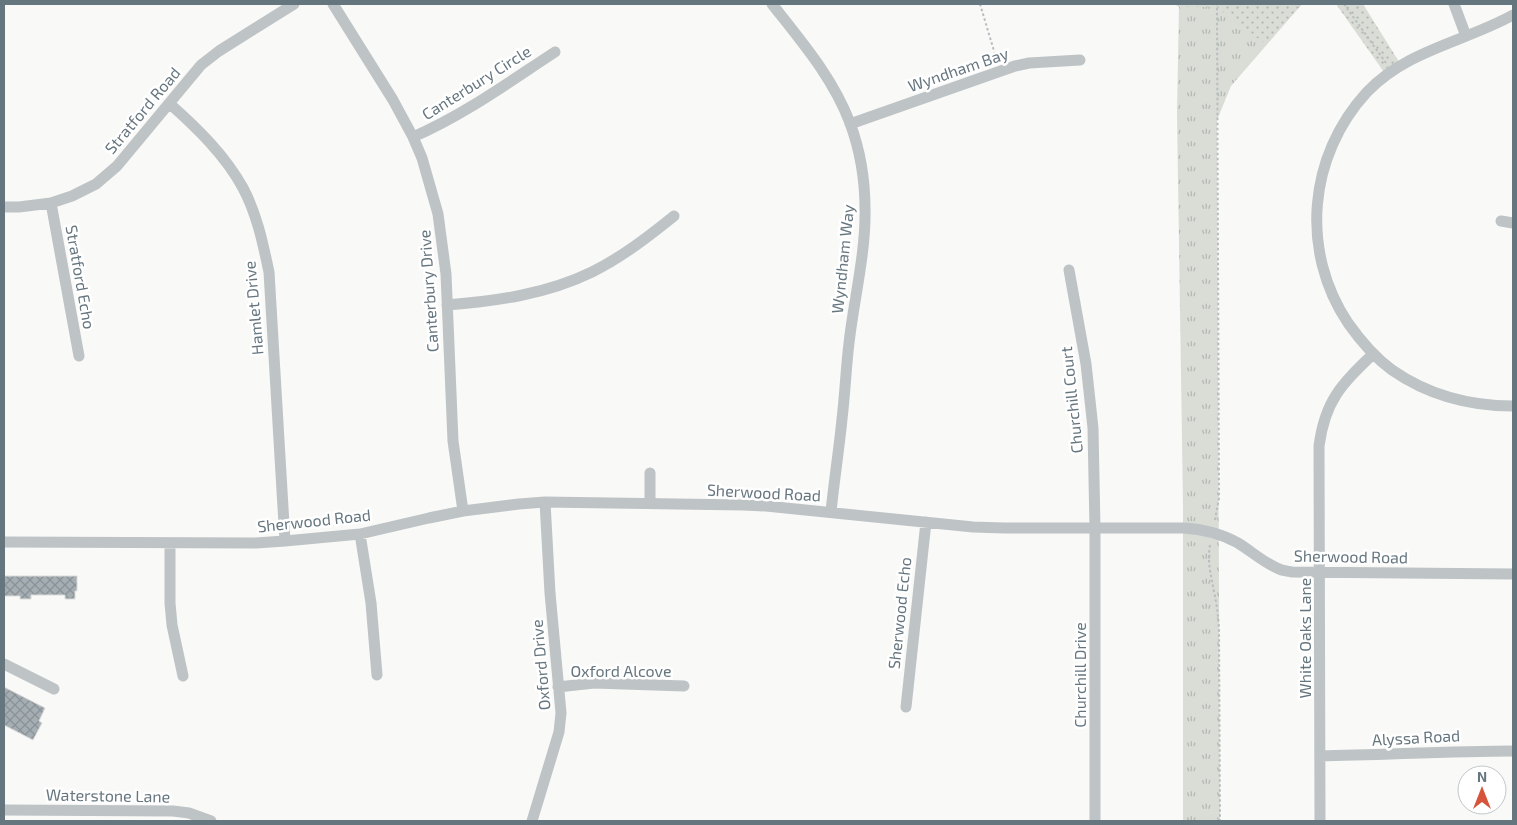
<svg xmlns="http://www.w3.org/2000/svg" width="1517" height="825" viewBox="0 0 1517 825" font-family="'Exo 2',sans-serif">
<defs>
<pattern id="grass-tufts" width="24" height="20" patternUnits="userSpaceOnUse" patternTransform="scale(1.25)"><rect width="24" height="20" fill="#d9ddd6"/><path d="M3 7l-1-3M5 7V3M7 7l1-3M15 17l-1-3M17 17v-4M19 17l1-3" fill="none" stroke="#b4b8b3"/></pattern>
<pattern id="park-dots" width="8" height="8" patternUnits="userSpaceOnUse" patternTransform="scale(1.25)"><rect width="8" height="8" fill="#d9ddd6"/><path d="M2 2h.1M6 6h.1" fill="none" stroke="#b4b8b3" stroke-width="1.8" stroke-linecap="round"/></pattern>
<pattern id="building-cross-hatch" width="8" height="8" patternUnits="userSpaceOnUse" patternTransform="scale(1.25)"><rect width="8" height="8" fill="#a5aeb3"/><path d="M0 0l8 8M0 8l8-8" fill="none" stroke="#8a9297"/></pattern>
</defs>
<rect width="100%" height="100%" fill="#f9f9f7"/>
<path fill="url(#grass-tufts)" d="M1175,4h127l-71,82 -14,34 3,701h-37v-317l-6,-391 2,-106z"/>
<path fill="url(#park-dots)" d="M1175,4h127l-36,40 -28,-19 -21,-18h-38z
M1336,4h27l38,61 -15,10z"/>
<path fill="url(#building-cross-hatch)" stroke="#dbdbd9" d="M4,576h73v15h-2v8h-10v-4h-34v4h-11v-3h-16z
M4,687l41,21 -6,13 3,2 -9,17 -29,-15z"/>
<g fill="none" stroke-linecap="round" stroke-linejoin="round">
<path stroke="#b9bdbf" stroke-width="2" stroke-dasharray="2.5 2.5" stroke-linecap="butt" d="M980,4l17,57
M1344,4l42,59
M1215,520l4,-22 -2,-494
M1210,545c-3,17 1,30 4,47 3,12 4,24 5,36l1,193"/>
<path stroke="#bec3c6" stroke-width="11" d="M333,4l60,96 20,37 9,21 16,56 8,60 7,167 10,70
M772,4c30,38 61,74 78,119 10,27 15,57 15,86 1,43 -11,90 -16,134 -3,25 -4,51 -7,76 -3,31 -8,62 -11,93
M1454,4l12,32
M1513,15c-49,27 -106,35 -146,77 -59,64 -67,159 -19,231 12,17 26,34 44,47 36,25 78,36 121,36
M170,104c27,24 55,51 73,84 14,26 20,56 26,84l16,269
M850,124l165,-58 14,-3 51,-3
M413,137c51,-22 96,-55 142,-85
M51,203l28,153
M4,207h15l32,-4 21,-7 24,-12 21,-18 84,-101 18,-14 75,-47
M1501,221l12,2
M1069,270l17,94 7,64 2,100v293
M447,305c50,-4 100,-11 145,-33 30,-15 56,-35 82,-56
M650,473v31
M360,534l11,69 6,72
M4,542l252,1 29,-2 75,-7 69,-16 34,-7 56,-7 26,-2 198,3 23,1 207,21 31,1h179c20,1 37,5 55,15 13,8 25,19 39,25 5,3 10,3 15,4l221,2
M170,543v60l2,22 11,51
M4,664l50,25
M558,687l36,-4 90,3
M906,707l20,-185
M1320,756c65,-1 129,-5 193,-5
M4,810l169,1 16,2 22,8
M532,821l27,-89 2,-19 -11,-120 -5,-91
M1320,821l-1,-375c6,-46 23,-62 54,-92"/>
</g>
<g text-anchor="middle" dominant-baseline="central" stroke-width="5" stroke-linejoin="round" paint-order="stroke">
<g font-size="16" fill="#66767f" stroke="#fff">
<text transform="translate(958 69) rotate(-19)">Wyndham Bay</text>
<text transform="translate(476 82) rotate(-32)">Canterbury Circle</text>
<text transform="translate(142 110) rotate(-50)">Stratford Road</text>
<text transform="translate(842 259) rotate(-84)">Wyndham Way</text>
<text transform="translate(81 277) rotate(80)">Stratford Echo</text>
<text transform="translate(428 291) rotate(-94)">Canterbury Drive</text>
<text transform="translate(253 308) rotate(-95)">Hamlet Drive</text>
<text transform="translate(1071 400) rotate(-96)">Churchill Court</text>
<text transform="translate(764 492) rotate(3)">Sherwood Road</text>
<text transform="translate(314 520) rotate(-6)">Sherwood Road</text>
<text transform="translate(1351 556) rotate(1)">Sherwood Road</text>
<text transform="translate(899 613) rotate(-84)">Sherwood Echo</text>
<text transform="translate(1304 638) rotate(-90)">White Oaks Lane</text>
<text transform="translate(540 665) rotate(-95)">Oxford Drive</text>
<text x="621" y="670">Oxford Alcove</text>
<text transform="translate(1079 675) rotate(-90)">Churchill Drive</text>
<text transform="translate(1416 737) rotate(-3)">Alyssa Road</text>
<text transform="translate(108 795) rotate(1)">Waterstone Lane</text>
</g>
</g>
<rect width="1517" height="825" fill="none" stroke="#66767f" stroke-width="10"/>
<g transform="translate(1482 790)"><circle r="24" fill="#ffffff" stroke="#c2c8cc"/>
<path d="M0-4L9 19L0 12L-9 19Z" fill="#d6553a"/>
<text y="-8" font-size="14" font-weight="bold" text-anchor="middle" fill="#66767f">N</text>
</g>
</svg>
